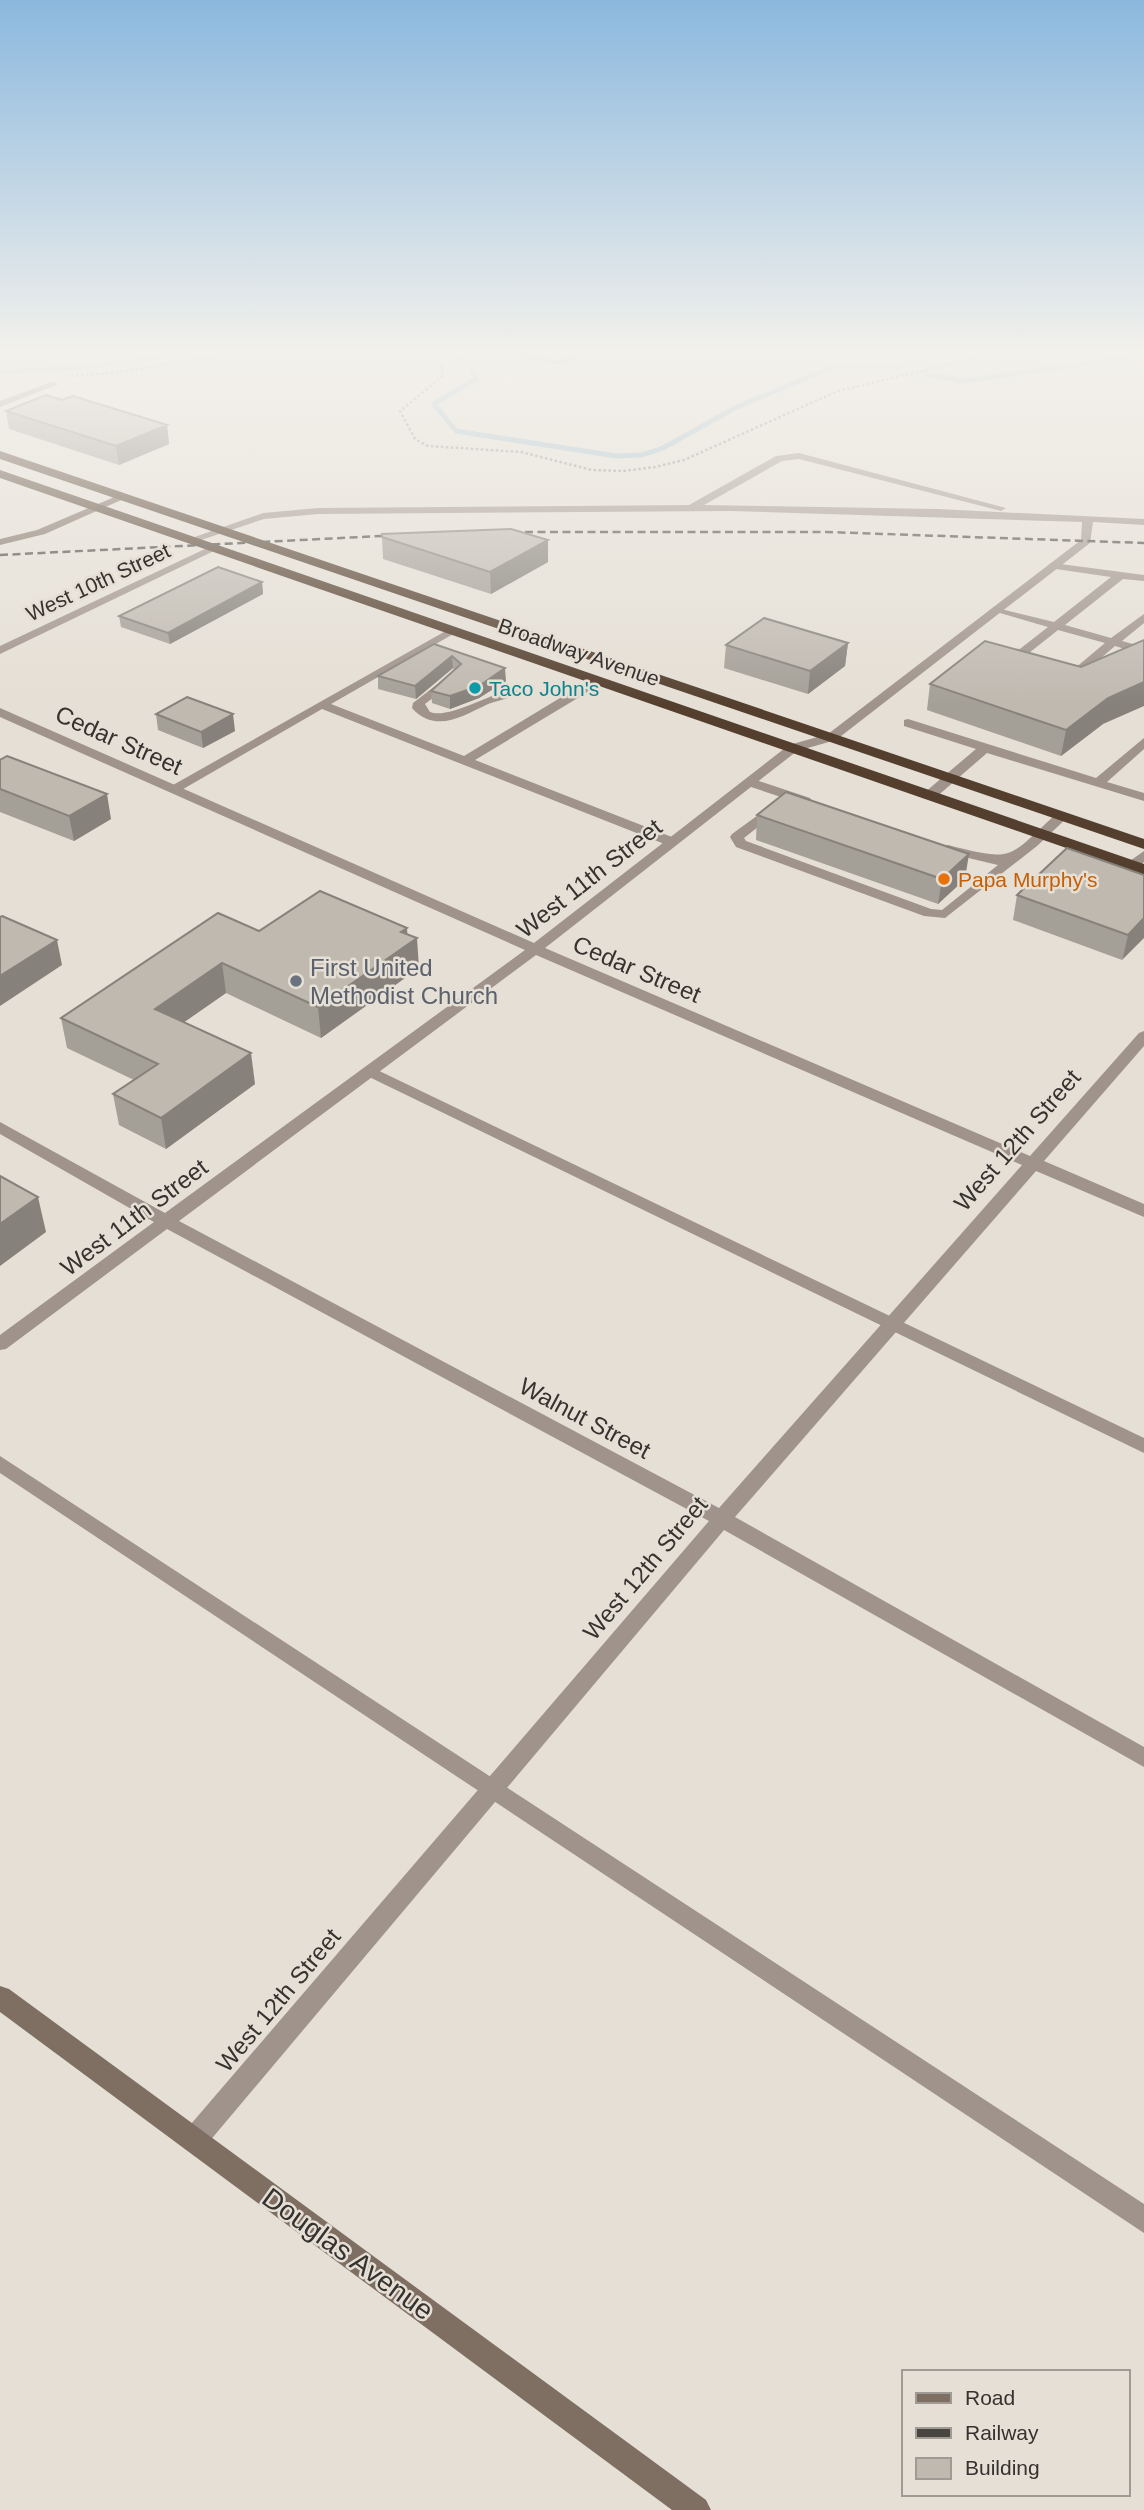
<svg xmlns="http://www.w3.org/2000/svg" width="1144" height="2510" viewBox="0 0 1144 2510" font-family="Helvetica,sans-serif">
<rect width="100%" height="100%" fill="#e5dfd5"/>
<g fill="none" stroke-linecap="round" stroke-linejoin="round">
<path stroke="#a0becf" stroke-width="5" d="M445,354l25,9 6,16 -42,25 22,27 160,25 26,-1 21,-7 72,-40 100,-42 63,1
M0,372l75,-4 108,-14
M925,374l39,7 180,-26"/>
<path stroke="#928d87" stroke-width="2.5" stroke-dasharray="2.5 2.5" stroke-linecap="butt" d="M403,354l26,6 13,7 1,8 -5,5 -38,31 15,28 13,7 93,6 71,18 31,1 32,-4 29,-7 154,-69 155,-37
M71,376l50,-4 75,-13 138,-5"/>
<path fill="#9f938b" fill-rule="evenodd" d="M498,354h23l45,8 -5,3z
M1053,563l91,12v6l-21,-2 -58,46 46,13 33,-24v9l-22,18 22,6v8l-29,-9 -34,29 -19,1v-6l12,-1 31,-26 -47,-13 -34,27 8,4v6h-8l-12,-6v-6l36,-28 -55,-16v-4l61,15 57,-45 -62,-9v-4z
M451,628l4,1v4l-124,71 133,52 129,-78h8v6l-126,76 202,79v6h-10l-345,-136 -144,83 -5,1 -7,-4z
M448,676l6,4 -2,3 -27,21 5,8c18,7 61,-18 83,-24l6,4c-8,7 -21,8 -31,12 -25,12 -53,30 -76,4l1,-5z
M908,719l188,59 48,-40v11l-37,33 37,11v8l-157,-48 -53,46h-10v-6l52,-44 -72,-23v-6z
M750,778l60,20 2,3 -7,4 -60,-20 -2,-3z
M776,802l7,4 -2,3 -37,29 2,3 185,68 11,1 56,-45 -55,-13v-6l5,-1c67,17 59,14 109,-32l5,-1 7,4 -32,30 -92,72 -21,-2 -188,-69 -6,-10 2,-3z
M1144,851v11l-7,7h-10v-6z
M369,1066l775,372v15l-781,-379 -2,-3z
M0,1456l1144,748v29l-1144,-760z"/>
<path fill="#9f938b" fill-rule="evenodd" d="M572,354h12l-20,10 -8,-2z
M771,354h17l3,2 -5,3z
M51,382l8,2 -59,23v-6z
M799,453l207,55 -5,3 -202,-52 -17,2 -78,44 234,4 206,10v6l-51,-3 -3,21 -254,197 -39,11 -252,197 485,208 109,-123 5,-2v15l-100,115 100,43v13l-108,-46 -301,346 409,230v20l-420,-237 -521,619 -9,4 -9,-4 -4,-9 4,-9 524,-610 -542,-292 -161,120 -6,1v-15l154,-113 -154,-88v-12l165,91 360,-263 -525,-233v-9l534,235 255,-198 39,-11 253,-194 1,-18 -351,-11 -413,3 -54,5 -69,23 -9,-2 77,-27 55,-5 371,-3 87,-49zM536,955l486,210 -303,343 -540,-287z
M209,547l9,2 -218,105v-8z"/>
<path fill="#7f6f63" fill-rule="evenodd" d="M119,495l9,2 -83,37 -45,11v-6l37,-9z
M0,1986l9,3 697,511 5,10h-39l-672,-498z"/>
<path fill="#543f2e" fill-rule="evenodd" d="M0,451l1144,388v10l-1144,-390z
M0,470l1144,394v11l-1144,-397z"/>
<path stroke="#484541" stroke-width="2.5" stroke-dasharray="8 4.5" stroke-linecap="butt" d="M500,532h327l317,11
M0,555l402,-20"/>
</g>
<path fill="#a49f97" d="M6,411l161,14 2,19 -50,21 -110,-36z
M382,537l166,3v22l-57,32 -108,-35z
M262,582l1,12 -93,50 -49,-17 -2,-11z
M848,643l-3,23 -37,28 -84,-26 2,-23z
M434,644l72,37 -27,17 -29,11 -18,-6 -1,-12 23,-21 -1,-2 -37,31 -38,-10v-13z
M930,684l173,40 -42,32 -134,-46z
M156,714l79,17 -32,17 -45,-18z
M0,760l111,59 -37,22 -74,-29z
M757,815l208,64 -27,25 -182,-64z
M1144,875l-22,85 -109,-40 4,-25z
M259,931l148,3 12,34 -98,70 -95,-45 -42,29 71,62 -89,65 -47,-24 -6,-31 21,-14 -67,-32 -6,-30z"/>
<path fill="#86827b" d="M167,425l2,19 -50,21 -3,-19z
M548,540v22l-57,32 -1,-22z
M262,582l1,12 -93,50 -2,-11z
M848,643l-3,23 -37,28 2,-23z
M452,656l1,12 -37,31 -1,-13z
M505,668l1,13 -27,17 -29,11v-13z
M1144,682v24l-41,18 -42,32 5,-26 42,-32z
M233,714l2,17 -32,17 -2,-16z
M107,794l4,25 -37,22 -5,-25z
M969,854l-4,25 -27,25 4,-25z
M1144,918v20l-22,22 6,-25z
M407,928l1,16 9,-6 2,30 -98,70 -3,-31z
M57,940l5,25 -62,41v-30z
M222,963l4,30 -66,46 -5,-30z
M251,1053l4,31 -89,65 -5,-31z
M38,1197l8,35 -46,34v-42z"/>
<path fill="#bfb9b0" stroke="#86827b" stroke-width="2" d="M46,395l16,5 11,-4 94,29 -51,21 -110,-35z
M511,529l37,11 -58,32 -108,-35v-3z
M218,567l44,15 -94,51 -49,-17z
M764,618l84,25 -38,28 -84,-26z
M1144,640v42l-36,16 -42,32 -136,-46 55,-43 96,26z
M434,644l71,24 -26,18 -29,10 -19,-5 30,-27 -9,-8 -37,30 -37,-10z
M187,697l46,17 -32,18 -45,-18z
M7,756l100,38 -38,22 -69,-27v-29z
M786,792l183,62 -27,25 -185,-64z
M1067,848l77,27v43l-16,17 -111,-40z
M320,891l87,37 -6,4 16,6 -99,69 -96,-44 -67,46 96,44 -90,65 -48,-24 45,-30 -97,-46 157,-105 41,18z
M2,916l55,24 -57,36v-59z
M0,1176l38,21 -38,27z"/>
<linearGradient id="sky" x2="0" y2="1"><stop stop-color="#8bb8de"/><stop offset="0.5" stop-color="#f3f1ec"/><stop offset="1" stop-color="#f3f1ec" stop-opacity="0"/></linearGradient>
<rect width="1144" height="705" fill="url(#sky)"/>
<circle fill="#0f9aa8" stroke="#e5dfd5" stroke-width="2.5" cx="475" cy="688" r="7"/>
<circle fill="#e8710a" stroke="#e5dfd5" stroke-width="2.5" cx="944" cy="879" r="7"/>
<circle fill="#6b7280" stroke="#e5dfd5" stroke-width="2.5" cx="296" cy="981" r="7"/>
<g text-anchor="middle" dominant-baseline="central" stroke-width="5" stroke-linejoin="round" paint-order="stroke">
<g font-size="21" fill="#35322f" stroke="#e5dfd5">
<text transform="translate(98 582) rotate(-25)">West 10th Street</text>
<text transform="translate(579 652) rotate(19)">Broadway Avenue</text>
</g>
<g font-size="21" fill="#0d838f" stroke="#e5dfd5" text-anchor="start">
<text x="489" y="688">Taco John's</text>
</g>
<g font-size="21" fill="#c56008" stroke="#e5dfd5" text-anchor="start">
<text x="958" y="879">Papa Murphy's</text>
</g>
<g font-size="24" fill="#35322f" stroke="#e5dfd5">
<text transform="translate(119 740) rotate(24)">Cedar Street</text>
<text transform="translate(589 878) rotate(-38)">West 11th Street</text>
<text transform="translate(637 969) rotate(23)">Cedar Street</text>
<text transform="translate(1017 1140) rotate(-49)">West 12th Street</text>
<text transform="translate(134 1217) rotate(-37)">West 11th Street</text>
<text transform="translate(585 1418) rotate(28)">Walnut Street</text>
<text transform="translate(645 1568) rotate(-50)">West 12th Street</text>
<text transform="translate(278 2000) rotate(-50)">West 12th Street</text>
</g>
<g font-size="24" fill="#5b616d" stroke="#e5dfd5" text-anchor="start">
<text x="310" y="967">First United<tspan x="310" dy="28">Methodist Church</tspan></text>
</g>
<g font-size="28" fill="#35322f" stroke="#e5dfd5">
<text transform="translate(348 2254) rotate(36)">Douglas Avenue</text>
</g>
</g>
<rect x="902" y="2370" width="228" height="126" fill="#e5dfd5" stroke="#9f9a93" stroke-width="2"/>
<rect x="916" y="2393" width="35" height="10" fill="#7f6f63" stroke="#9f9a93" stroke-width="2"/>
<text x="965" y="2405" font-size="21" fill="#35322f">Road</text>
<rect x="916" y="2428" width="35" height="10" fill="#484541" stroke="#9f9a93" stroke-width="2"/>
<text x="965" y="2440" font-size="21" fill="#35322f">Railway</text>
<rect x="916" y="2458" width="35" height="21" fill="#bfb9b0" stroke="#9f9a93" stroke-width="2"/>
<text x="965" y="2475" font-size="21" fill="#35322f">Building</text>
</svg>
